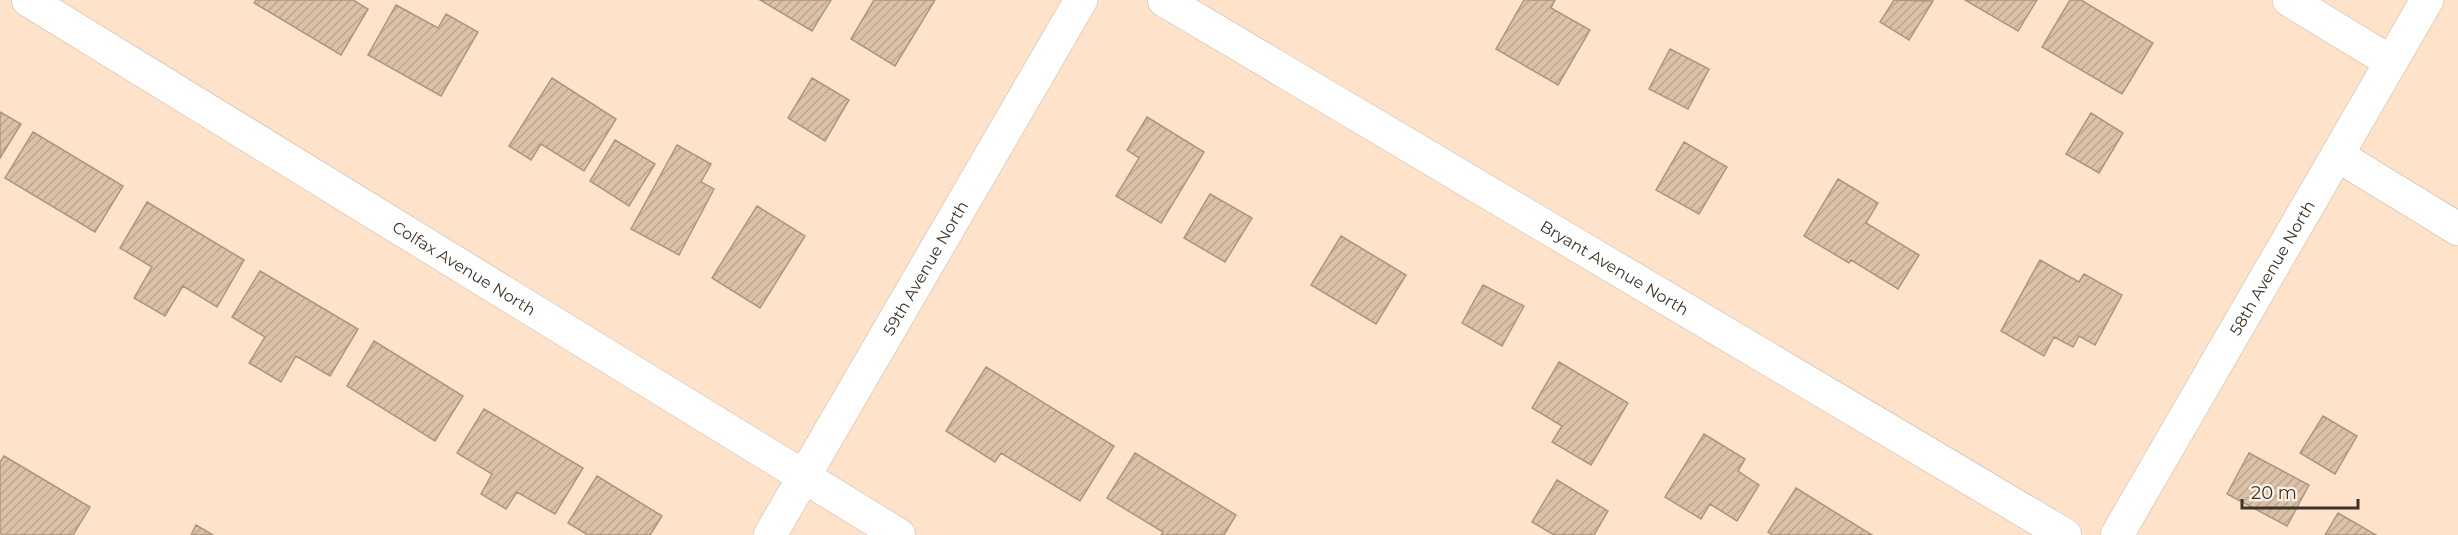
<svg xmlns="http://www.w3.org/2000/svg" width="2458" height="535" viewBox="0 0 2458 535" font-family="Montserrat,sans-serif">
<defs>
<pattern id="building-hatch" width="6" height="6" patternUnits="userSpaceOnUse" patternTransform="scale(1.5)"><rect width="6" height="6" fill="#dac1a8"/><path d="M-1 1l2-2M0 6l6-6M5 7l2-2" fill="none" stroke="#bca691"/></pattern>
</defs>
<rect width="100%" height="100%" fill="#fee3ca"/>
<path fill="url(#building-hatch)" stroke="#ae967e" stroke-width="1.5" d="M256,0h97l15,9 -27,46 -87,-52z
M760,0h71l-19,31z
M874,0h61l-40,66 -44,-27z
M1524,0h31l-4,8 39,22 -32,55 -62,-36z
M1894,0l39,1 -24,39 -29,-18z
M1965,0h72l-19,31z
M2070,0h11l72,43 -31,51 -80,-47z
M396,5l42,23 8,-14 32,18 -37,64 -73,-41z
M1670,49l39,20 -21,40 -39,-20z
M552,78l64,41 -32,52 -43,-27 -10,16 -22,-14z
M812,78l37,22 -24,41 -37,-23z
M0,112l21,12 -21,34z
M2091,113l32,20 -24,40 -33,-19z
M1147,117l57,35 -43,71 -45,-27 23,-38 -12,-8z
M33,132l90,54 -28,46 -90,-54z
M615,140l40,24 -26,42 -39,-25z
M1684,142l43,25 -28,47 -43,-24z
M677,145l34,19 -10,18 13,7 -35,66 -48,-26z
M1838,179l40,24 -12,20 53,32 -21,34 -47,-29 -2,3 -45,-27z
M1210,194l42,24 -27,44 -41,-24z
M147,202l97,58 -27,47 -34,-21 -18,30 -31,-18 18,-31 -32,-19z
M757,206l48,30 -45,72 -48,-30z
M1341,236l65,39 -30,49 -65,-39z
M2040,260l39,22 5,-8 38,21 -27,50 -16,-9 -6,11 -19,-10 -10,19 -43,-25z
M260,271l98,58 -28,47 -34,-20 -15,26 -32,-19 16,-26 -33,-20z
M1483,285l41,21 -22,40 -40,-23z
M374,341l89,55 -28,45 -88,-55z
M1559,362l69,41 -37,62 -39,-23 10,-16 -30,-18z
M986,367l128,79 -34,55 -79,-48 -6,9 -49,-31z
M484,409l99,59 -28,46 -38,-22 -11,17 -25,-15 11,-20 -35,-21z
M2323,416l34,20 -22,38 -35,-21z
M1704,434l41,25 -7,12 21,14 -22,36 -27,-17 -9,15 -36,-22z
M1135,453l101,62 -12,20h-63l2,-3 -56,-34z
M2249,453l60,32 -22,41 -60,-32z
M4,456l86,51 -17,28h-70l-3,-2v-71z
M597,476l65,40 -12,19h-62l-20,-12z
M1557,480l51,31 -14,24h-40l-22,-13z
M1796,488l76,47h-100l-4,-3z
M2338,513l38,22h-51z
M196,525l17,10h-22z"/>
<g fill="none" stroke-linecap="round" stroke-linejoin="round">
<defs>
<g id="minor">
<path id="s1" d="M28,0l871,535"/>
<path id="s2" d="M1164,0l901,535"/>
<path d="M2289,0l102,62"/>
<path d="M2337,155l121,74"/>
<path id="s3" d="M770,535l311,-535"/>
<path id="s4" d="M2117,535l310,-535"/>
</g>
</defs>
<use href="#minor" stroke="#ccb39b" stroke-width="34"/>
<use href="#minor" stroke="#fff" stroke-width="33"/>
</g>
<g text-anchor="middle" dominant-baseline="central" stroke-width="4.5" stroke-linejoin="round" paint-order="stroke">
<g font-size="16" fill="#3e3329" stroke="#fef3e9">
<text stroke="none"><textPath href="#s1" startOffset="512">Colfax Avenue North</textPath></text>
<text stroke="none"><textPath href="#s4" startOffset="309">58th Avenue North</textPath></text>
<text stroke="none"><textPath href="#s3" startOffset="309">59th Avenue North</textPath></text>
<text stroke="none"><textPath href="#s2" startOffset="524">Bryant Avenue North</textPath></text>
</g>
</g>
<path d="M2242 499v9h116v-9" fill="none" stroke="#3e3329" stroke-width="3"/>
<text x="2251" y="499" font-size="18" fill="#3e3329" stroke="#fef3e9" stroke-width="4.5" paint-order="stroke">20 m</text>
</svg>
